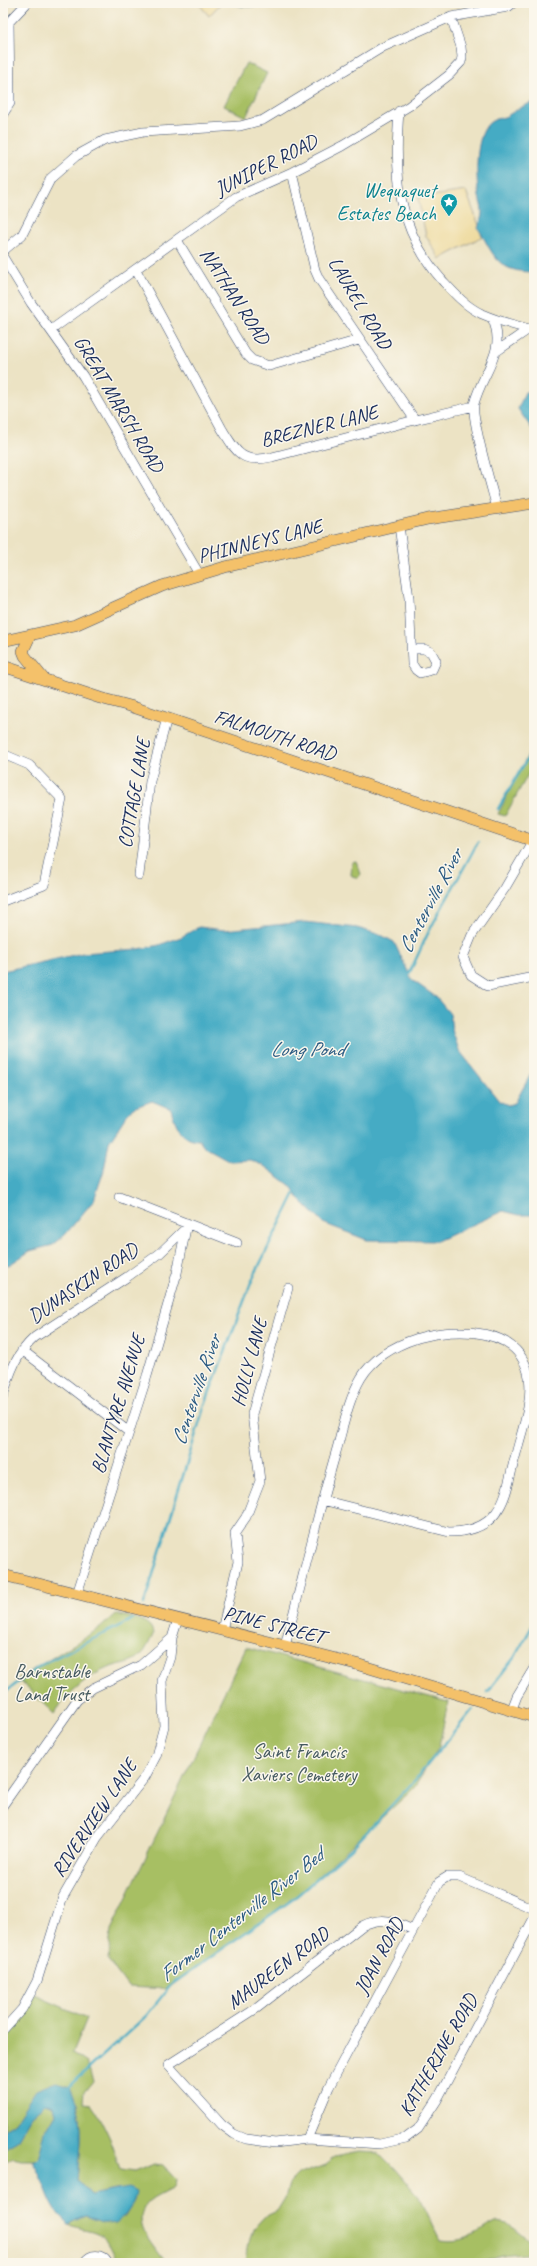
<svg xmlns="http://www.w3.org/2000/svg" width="537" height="2266" viewBox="0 0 537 2266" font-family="Caveat,sans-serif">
<rect width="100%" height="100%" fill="#fbf7ec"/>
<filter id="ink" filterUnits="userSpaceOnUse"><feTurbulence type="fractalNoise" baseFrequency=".025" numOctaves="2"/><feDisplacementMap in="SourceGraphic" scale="8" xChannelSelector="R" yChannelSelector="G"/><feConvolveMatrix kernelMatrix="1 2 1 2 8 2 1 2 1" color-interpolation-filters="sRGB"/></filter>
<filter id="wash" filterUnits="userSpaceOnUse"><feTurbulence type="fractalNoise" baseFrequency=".012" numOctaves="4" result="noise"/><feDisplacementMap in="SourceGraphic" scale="16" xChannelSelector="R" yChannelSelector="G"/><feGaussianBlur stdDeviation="0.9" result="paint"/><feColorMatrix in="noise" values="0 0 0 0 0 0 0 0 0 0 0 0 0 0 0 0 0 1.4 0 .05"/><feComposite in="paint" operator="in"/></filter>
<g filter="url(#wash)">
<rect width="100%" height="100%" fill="#ece3c4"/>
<path fill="#a7bf64" stroke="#617761" d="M246,63l21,10 -21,44 -22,-11z
M534,743v20l-4,8 -25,45 -7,-2z
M356,861l5,13 -4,5 -6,-4 1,-13z
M115,1614c12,3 38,4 38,21 -4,7 -7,16 -13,21 -7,7 -17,7 -26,10 -26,8 -45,26 -60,48l-36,-35 82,-51z
M246,1647l202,55 -9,45 -25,41 -114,105 -133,96 -39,-2 -20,-27 3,-30z
M35,1995l52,23 -13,32 -3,2 16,11 6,18 -9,11 -1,11 8,1c9,12 15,26 21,39 4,9 4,18 8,27l14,2 20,-8 9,1 13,15 -1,6c-8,7 -21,10 -28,18 -18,19 10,44 19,59h-48c-5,-10 -9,-23 -19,-29 -8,-5 -19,-4 -30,-10l17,-8 17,6 22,-5 10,-18 -15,-10 -30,6 -12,-14c2,-28 6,-52 -1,-79l-42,-10 -20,30 -12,8v-92l20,-23z
M46,2103l8,3 2,8 -11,19 -7,27h-17l-8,-2 -10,6v-15l14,-8 15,-26z
M359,2152l20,1 13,13 28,32 20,42c29,4 34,-8 58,-19l10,2 22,18 -1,12c-14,1 -34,0 -45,10h-239l2,-16 7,-19 10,-11 13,-6 8,-13 4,-14 9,-9 27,-10 10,-8z"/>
<path fill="#eeda9e" stroke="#84847e" d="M198,3h23l-12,13z
M466,191l17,45 -43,23 -14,-23 -8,-38z"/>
<path fill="#45abc4" stroke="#306d91" d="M232,3h30c-10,6 -20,4 -30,0z
M534,102v170c-37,0 -39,-15 -56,-44 8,-20 2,-20 0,-38 -2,-18 -3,-59 14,-69 5,-3 11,-3 15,-5 9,-6 17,-11 27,-14z
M534,390v42l-16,-23 7,-17z
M305,922l52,6 24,7 13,7 18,38 24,17 14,17 2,16 7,20 40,51 9,4 7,-2 19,-35v147h-15l-16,-4 -66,30 -70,-1 -44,-17 -24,-24 -8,-13 -27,-20 -14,-6 -20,1 -27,-15 -4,-6c-17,0 -24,-16 -28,-31l-19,-8 -19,7 -7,8 -17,26 -5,28 -10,30 -29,35 -12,10 -23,6 -21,14 -6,-1v-293l80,-18 56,-4 20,-4 22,-8 18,-10 25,3z
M56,2082l14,4c17,38 10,57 8,95l12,14 39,-7 7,4c-1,12 -11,25 -20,32l-13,-2 -17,-6 -17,8c-22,-15 -22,-42 -36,-63l5,-2 7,-26 11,-19 -2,-8 -8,-3 -14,12 -15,26 -14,8v-19l12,-8 21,-32z"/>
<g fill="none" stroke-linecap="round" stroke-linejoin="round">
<path stroke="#45abc4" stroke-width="2.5" d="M498,809l36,-62
M409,974l20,-43 49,-89
M144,1604l60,-197 48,-127 43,-87
M487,1692l27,-34 20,-35
M3,1694l38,-29 92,-46
M70,2086l76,-70 25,-31 121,-85 59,-51 65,-70 57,-70"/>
</g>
</g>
<g filter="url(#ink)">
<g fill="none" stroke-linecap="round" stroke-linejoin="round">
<defs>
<path id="minor" d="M399,111c-5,66 -2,118 43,169 12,13 23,26 40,34 16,7 35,12 52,16
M3,114l7,-11 -1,-81 18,-19
M292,172l23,98 4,9 96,141
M177,240l69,114 6,6 17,6 90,-26
M3,251l19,-16 29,-57 25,-22 29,-16 38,-8 97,-6 23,-6 120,-73 68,-30 57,-10 5,-4
M3,257l28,46 52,73 116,198
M136,270l86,159c15,24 20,35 50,28l143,-37 59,-14
M492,318c16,33 -10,54 -18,86 -3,15 18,85 23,104
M51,330l185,-133 56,-25 50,-26 67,-40 40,-31 12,-13 1,-5 -1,-10 -10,-30
M497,351l32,-22
M399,526l10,72 3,66 4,6 4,3 12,-3 4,-9 -5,-9 -7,-3h-12
M3,754l26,11 33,34 -18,86 -41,16
M533,840l-28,48 -33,47 -9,22 8,18 17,11 46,-9
M139,875l11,-94 17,-63
M119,1197l118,46
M22,1350l107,82
M3,1396c7,-24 13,-42 32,-59l92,-60 32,-23 26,-25
M77,1594l70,-218 30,-103 10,-50
M222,1630l16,-68 -3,-29 11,-16 14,-36 -8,-67 36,-126
M285,1646c17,-64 32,-130 51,-194 7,-24 12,-52 25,-74 12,-20 35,-33 57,-40 38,-11 102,-12 111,39 4,25 -7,53 -13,77 -6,19 -8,44 -21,60 -11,14 -29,18 -46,18l-127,-32
M512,1709l5,-13 17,-28
M3,1805l74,-105 16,-12 48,-23 31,-27
M413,1930c-19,-9 -31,-14 -51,-4l-105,82 -89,57 54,60 12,9 12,5 29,4 32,-4 73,5 26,-6 12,-9 19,-29 97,-182
M3,2030l19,-21 15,-28 26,-84 34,-59 48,-61 11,-21 8,-30 -2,-45 8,-24 2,-19 6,-19
M307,2139l22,-52 110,-205 8,-5h12l75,32
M84,2263c6,-10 18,-10 24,0"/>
<path id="major" d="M30,636l-7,15 2,5 18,22
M3,641l72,-16 87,-39 63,-19 203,-48 106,-16
M3,666l97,32 30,8 404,135
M3,1575l353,89 178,53"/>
</defs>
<use href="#minor" stroke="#3a4a6d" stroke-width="10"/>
<use href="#major" stroke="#3a4a6d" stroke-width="12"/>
<use href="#minor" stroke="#fff" stroke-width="9"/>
<use href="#major" stroke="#f4c16a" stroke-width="11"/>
</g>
</g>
<defs>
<symbol id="sight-pin" viewBox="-11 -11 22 30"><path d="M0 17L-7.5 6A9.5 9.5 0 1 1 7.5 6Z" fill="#0f9aa8" stroke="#fbf7ec"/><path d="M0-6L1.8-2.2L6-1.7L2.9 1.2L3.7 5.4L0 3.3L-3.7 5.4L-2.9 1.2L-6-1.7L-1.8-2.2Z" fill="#fff"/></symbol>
</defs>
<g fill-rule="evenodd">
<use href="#sight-pin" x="439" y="192" width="20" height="27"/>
</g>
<g text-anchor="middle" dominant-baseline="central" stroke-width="3" stroke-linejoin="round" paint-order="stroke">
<g font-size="20" fill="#1b2f5e" stroke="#fbf7ec">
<text transform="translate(266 165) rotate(-27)">JUNIPER ROAD</text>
<text transform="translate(235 296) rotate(57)">NATHAN ROAD</text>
<text transform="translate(360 303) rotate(59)">LAUREL ROAD</text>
<text transform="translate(119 404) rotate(59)">GREAT MARSH ROAD</text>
<text transform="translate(319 426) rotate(-14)">BREZNER LANE</text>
<text transform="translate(260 541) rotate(-14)">PHINNEYS LANE</text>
<text transform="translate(275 735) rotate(18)">FALMOUTH ROAD</text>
<text transform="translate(134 793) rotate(-80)">COTTAGE LANE</text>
<text transform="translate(83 1283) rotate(-34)">DUNASKIN ROAD</text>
<text transform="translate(249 1362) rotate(-75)">HOLLY LANE</text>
<text transform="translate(118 1404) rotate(-73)">BLANTYRE AVENUE</text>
<text transform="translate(274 1625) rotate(14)">PINE STREET</text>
<text transform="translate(94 1818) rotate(-56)">RIVERVIEW LANE</text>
<text transform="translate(379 1956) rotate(-62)">JOAN ROAD</text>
<text transform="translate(278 1968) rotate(-37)">MAUREEN ROAD</text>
<text transform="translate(438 2055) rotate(-60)">KATHERINE ROAD</text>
</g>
<g font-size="20" fill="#0d838f" stroke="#fbf7ec" text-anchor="end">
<text x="436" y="190">Wequaquet<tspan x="436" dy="23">Estates Beach</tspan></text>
</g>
<g font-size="20" fill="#455a60" stroke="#fbf7ec">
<text x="52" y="1671">Barnstable<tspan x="52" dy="23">Land Trust</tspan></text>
<text x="299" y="1751">Saint Francis<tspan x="299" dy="23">Xaviers Cemetery</tspan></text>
</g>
<g font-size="21" font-style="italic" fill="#2a5a82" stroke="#fbf7ec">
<text transform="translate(430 901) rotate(-62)">Centerville River</text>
<text x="307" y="1049">Long Pond</text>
<text transform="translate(196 1390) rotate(-71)">Centerville River</text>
<text transform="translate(241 1915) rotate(-38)">Former Centerville River Bed</text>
</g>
</g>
<rect width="537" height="2266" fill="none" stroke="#fbf7ec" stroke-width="16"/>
</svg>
